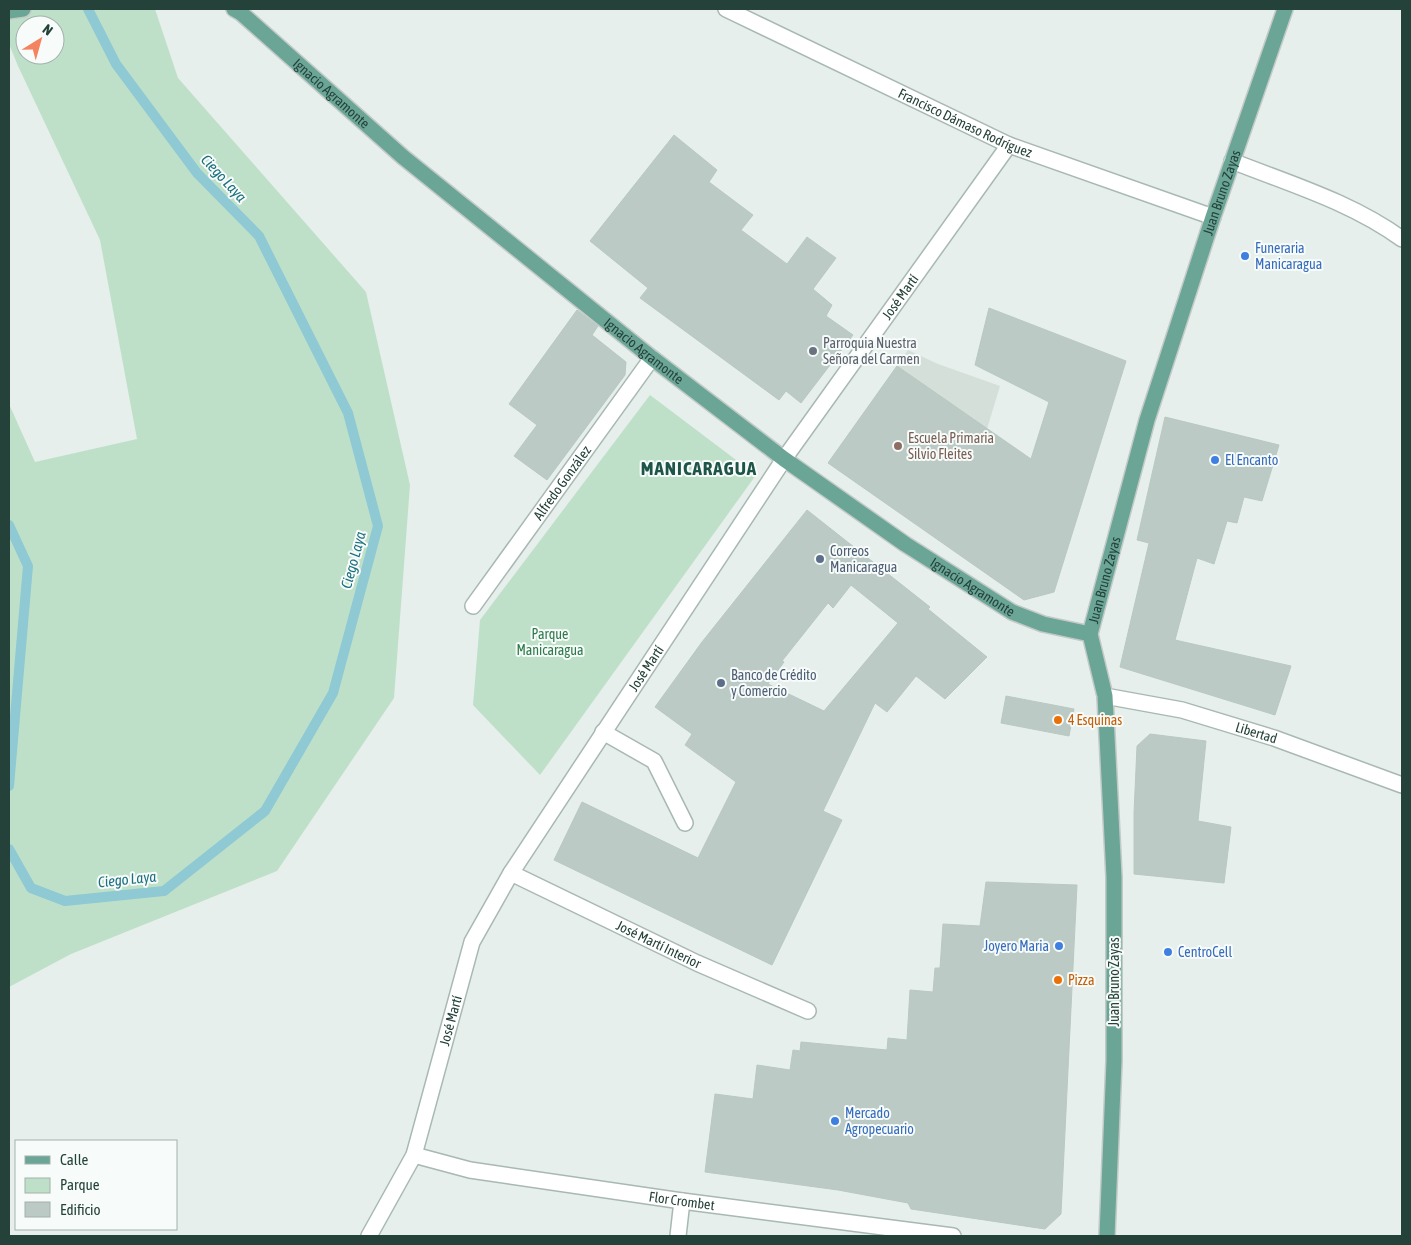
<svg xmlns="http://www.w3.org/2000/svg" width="1411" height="1245" viewBox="0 0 1411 1245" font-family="'Asap Condensed',sans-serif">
<rect width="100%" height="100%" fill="#e6efeb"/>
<path fill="#d4dfda" d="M908,350l30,14 62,22 -13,43 -81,88 -78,-54z"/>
<path fill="#bfe0c8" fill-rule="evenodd" d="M9,9h146l23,69 188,214 44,193 -16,213 -117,173 -206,83 -62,33v-583l26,58 102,-23 -37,-199 -82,-174 -9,-22zM25,25h30v30h-30z
M650,395l106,80 -216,300 -67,-70 7,-85z"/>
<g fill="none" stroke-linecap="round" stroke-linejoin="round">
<path stroke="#8ec9d4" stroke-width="10" d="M9,525l19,41 -19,220
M9,849l22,39 34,13 99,-10 101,-80 68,-118 45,-167 -30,-113 -89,-177 -62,-63 -81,-109 -28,-55"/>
</g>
<path fill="#bbcac4" stroke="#b8c9c2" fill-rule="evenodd" d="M674,135l43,35 -8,12 44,33 -12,15 46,34 20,-27 29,21 -23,31 19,16 -6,11 27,19 -52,68 -15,-12 -7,9 -139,-102 8,-10 -58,-47z
M989,308l137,53 -72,231 -30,8 -196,-137 69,-97 134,93 18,-57 -74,-37z
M577,310l21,16 -6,9 34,27 -1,13 -78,105 -33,-24 23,-31 -28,-21z
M1165,417l114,28 -17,56 -18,-4 -7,26 -10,-2 -13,43 -17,-6 -22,82 116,26 -16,49 -155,-48 29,-124 -12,-3z
M807,510l123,97 -2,2 59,48 -42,42 -29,-23 -29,36 -12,-9 -52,108 19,9 -70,145 -218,-105 28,-58 116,56 38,-76 -51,-37 7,-11 -37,-27 47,-65zM851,585l47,38 -74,88 -56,-27 16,-22 -2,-1 46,-58 5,5z
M1006,696l68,13 -5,27 -68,-13z
M1150,734l56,7 -8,80 33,6 -7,56 -90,-9v-61l3,-67z
M986,882l91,3 -16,329 -16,15 -134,-20 -3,-6 -70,-13 -133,-18 10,-78 38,5 4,-34 33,5 3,-20 7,1 1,-9 86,8 1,-12 19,2 3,-50 23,2 2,-24h5l3,-44 37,2z"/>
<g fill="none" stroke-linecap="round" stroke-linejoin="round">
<defs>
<g id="minor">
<path id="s1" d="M726,9l283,136 204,72"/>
<path d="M1232,161c58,23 119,41 170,78"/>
<path id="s2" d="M473,606l179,-248"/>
<path id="s3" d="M1105,696l77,14 92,28 128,47"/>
<path d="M603,732l51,29 31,62"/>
<path id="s4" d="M511,873l186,90 111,48"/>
<path id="s5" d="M414,1155l56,15 212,31 271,35"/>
<path id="s6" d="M369,1236l45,-81 58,-213 39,-69 273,-414 225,-314"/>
<path d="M678,1236l4,-35"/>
</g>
<g id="major">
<path id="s7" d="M234,9l7,4 162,144 249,201 132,101 121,85 107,68 31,12 47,10"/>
<path d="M9,11l14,-2"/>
<path id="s8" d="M1107,1236l7,-175v-184l-9,-181 -15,-62 57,-214 66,-203 72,-208"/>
</g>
</defs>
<use href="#minor" stroke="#a8b8b2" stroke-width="18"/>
<use href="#major" stroke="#c2cac8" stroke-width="18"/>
<use href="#minor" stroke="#fff" stroke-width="15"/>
<use href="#major" stroke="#6aa596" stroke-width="15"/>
</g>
<g fill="#3f7fe0" stroke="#f7fbf9" stroke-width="2">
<circle cx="1245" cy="256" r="5"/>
<circle cx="1215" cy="460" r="5"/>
<circle cx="1059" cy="946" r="5"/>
<circle cx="1168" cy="952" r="5"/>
<circle cx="835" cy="1121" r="5"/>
</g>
<circle fill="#6b7280" stroke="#f7fbf9" stroke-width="2" cx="813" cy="351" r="5"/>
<circle fill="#8d6e63" stroke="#f7fbf9" stroke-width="2" cx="898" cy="446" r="5"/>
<g fill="#5c6f8a" stroke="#f7fbf9" stroke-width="2">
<circle cx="820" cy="559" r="5"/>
<circle cx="721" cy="683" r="5"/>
</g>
<g fill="#e8710a" stroke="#f7fbf9" stroke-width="2">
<circle cx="1058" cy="720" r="5"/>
<circle cx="1058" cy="980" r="5"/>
</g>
<g text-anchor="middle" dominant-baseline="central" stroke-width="4" stroke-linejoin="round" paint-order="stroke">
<g font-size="14" fill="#24423a" stroke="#f7fbf9">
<text stroke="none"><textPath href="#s7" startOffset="129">Ignacio Agramonte</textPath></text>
<text stroke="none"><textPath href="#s1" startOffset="265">Francisco Dámaso Rodríguez</textPath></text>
<text stroke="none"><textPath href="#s8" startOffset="1065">Juan Bruno Zayas</textPath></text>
<text stroke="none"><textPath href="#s6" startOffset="1088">José Martí</textPath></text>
<text stroke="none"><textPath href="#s7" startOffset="534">Ignacio Agramonte</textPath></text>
<text stroke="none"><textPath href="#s2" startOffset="152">Alfredo González</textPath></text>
<text stroke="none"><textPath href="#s8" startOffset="660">Juan Bruno Zayas</textPath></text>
<text stroke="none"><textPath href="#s7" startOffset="939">Ignacio Agramonte</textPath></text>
<text stroke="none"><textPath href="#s6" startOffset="638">José Martí</textPath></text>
<text stroke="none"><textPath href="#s3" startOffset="156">Libertad</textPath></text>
<text stroke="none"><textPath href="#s4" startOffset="164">José Martí Interior</textPath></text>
<text transform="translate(1114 982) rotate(-90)">Juan Bruno Zayas</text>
<text stroke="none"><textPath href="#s6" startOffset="232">José Martí</textPath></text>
<text stroke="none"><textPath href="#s5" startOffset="272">Flor Crombet</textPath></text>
</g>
<g font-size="14" fill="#366cbe" stroke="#f7fbf9" text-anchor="start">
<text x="1255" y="248">Funeraria<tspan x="1255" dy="16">Manicaragua</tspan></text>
<text x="1225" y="460">El Encanto</text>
<text x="1049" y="946" text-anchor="end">Joyero Maria</text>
<text x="1178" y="952">CentroCell</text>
<text x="845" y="1113">Mercado<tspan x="845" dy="16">Agropecuario</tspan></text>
</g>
<g font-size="14" fill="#5b616d" stroke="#f7fbf9" text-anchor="start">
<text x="823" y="343">Parroquia Nuestra<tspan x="823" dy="16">Señora del Carmen</tspan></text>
</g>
<g font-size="14" fill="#785e54" stroke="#f7fbf9" text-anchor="start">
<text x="908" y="438">Escuela Primaria<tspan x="908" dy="16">Silvio Fleites</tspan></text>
</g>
<g font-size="14" fill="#4e5e75" stroke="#f7fbf9" text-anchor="start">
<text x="830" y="551">Correos<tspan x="830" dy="16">Manicaragua</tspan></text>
<text x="731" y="675">Banco de Crédito<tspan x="731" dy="16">y Comercio</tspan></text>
</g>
<g font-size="14" fill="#2d7a4b" stroke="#f7fbf9">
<text x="550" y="634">Parque<tspan x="550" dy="16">Manicaragua</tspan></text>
</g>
<g font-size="14" fill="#c56008" stroke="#f7fbf9" text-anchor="start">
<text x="1068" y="720">4 Esquinas</text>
<text x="1068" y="980">Pizza</text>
</g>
<g font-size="15" font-style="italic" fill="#1c6f80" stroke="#f7fbf9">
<text transform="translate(224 178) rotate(47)">Ciego Laya</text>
<text transform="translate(353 560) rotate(-75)">Ciego Laya</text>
<text transform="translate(127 879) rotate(-6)">Ciego Laya</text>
</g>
<g font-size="19" font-weight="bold" letter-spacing="1" fill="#1f5548" stroke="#f7fbf9">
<text x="699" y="468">MANICARAGUA</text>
</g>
</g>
<rect width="1411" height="1245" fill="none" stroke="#24423a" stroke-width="20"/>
<rect x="15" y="1140" width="162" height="90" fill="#f7fbf9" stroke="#a3b1ad"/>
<rect x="25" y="1156" width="25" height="8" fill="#6aa596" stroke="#a3b1ad"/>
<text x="60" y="1165" font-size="15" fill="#24423a">Calle</text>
<rect x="25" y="1178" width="25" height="15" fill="#bfe0c8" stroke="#a3b1ad"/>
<text x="60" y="1190" font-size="15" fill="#24423a">Parque</text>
<rect x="25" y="1202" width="25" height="15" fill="#bbcac4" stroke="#a3b1ad"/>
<text x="60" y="1215" font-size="15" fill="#24423a">Edificio</text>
<g transform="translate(40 40) rotate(37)"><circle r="24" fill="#f7fbf9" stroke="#a3b1ad"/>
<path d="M0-4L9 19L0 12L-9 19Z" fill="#f4845f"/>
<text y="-8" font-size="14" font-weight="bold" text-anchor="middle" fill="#24423a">N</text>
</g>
</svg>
